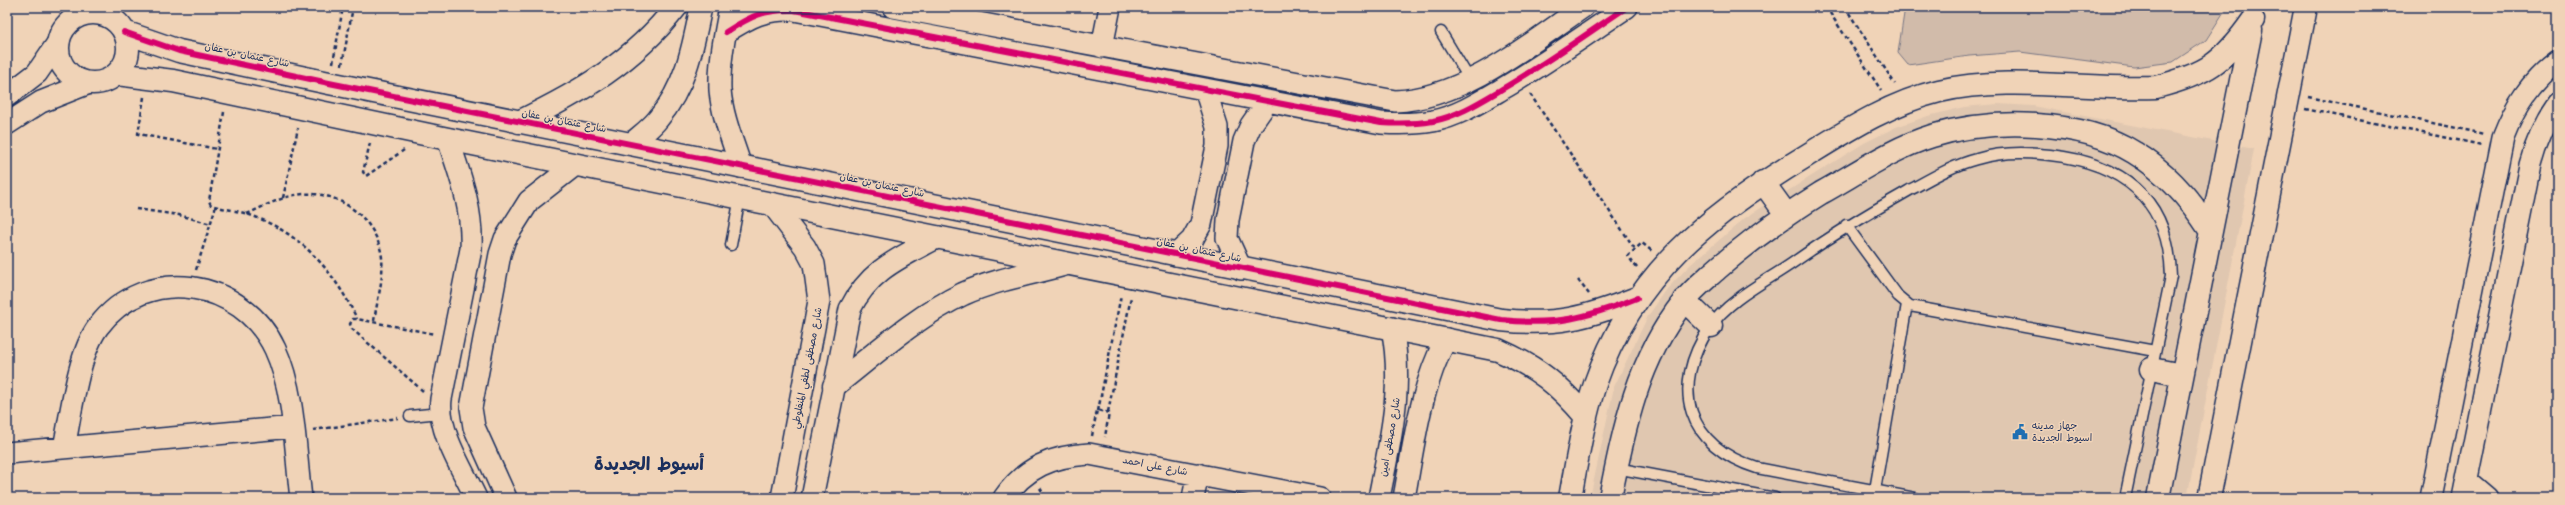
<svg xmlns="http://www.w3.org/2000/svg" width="2565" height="505" viewBox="0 0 2565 505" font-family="Kalam,'Playpen Sans Arabic',sans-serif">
<rect width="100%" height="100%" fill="#f0d3b7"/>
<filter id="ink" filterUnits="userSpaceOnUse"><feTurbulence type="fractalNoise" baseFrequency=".025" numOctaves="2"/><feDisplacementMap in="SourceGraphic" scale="8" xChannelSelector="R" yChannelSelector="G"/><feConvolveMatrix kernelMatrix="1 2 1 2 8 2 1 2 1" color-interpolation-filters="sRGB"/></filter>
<g filter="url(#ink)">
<path fill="#e0c7b0" d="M1998,104l35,2 221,43 -67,349h-597l24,-111 34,-71 19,-27 23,-24 55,-47 119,-75 32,-16 32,-11 36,-9z"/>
<path fill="#d1bbaa" stroke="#767584" d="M1905,7h322l-21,33 -33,22 -39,5 -114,-15 -51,4 -61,9 -10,-12z"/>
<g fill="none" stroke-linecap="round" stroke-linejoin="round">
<defs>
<path id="lane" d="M1441,32l29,48
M1846,225l52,71 12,10 245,45
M731,245l9,-48
M410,416l30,-3
M1616,468l159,30
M1875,490l32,-186
M1915,498l-158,-30c-70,-22 -88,-80 -47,-141 19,-28 57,-46 84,-65 37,-26 75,-49 114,-71 22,-12 45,-26 69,-32 23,-7 49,-7 73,-4 72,8 119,43 121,121l-46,222"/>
<path id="street" d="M730,7c-5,27 -11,55 -10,83 2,26 13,52 21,77
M893,7l502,94c69,-3 133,-56 188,-94
M726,32c25,-16 38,-23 68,-22l587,113c18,1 35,1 52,-2 25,-5 47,-19 69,-32 43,-25 83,-54 125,-82
M1102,47l8,-40
M7,96l30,-23 22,-32
M7,124l34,-22 48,-19
M448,139c12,36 25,70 23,110l-30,150c-4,31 22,71 35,99
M631,144c9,-8 20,-16 27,-25 28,-33 35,-72 43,-112
M772,204l33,43 9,17 5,37 -37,197
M1176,255l16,-15 9,-16 16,-78v-19l-12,-38
M1241,269l-14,-31 1,-18 16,-79 7,-16 16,-23
M64,448c7,-34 14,-94 34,-121 48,-64 144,-48 177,22 20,43 20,102 26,149
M7,453l286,-26
M2467,481l20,17
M506,498l-32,-71 -3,-19 29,-154 5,-15 24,-38 46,-36
M812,498l38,-189c20,-40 50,-51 88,-72
M1004,498c21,-31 49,-42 85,-44l231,44
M1193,498l5,-24
M1379,498c11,-58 25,-111 13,-170
M1404,498c10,-54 16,-110 42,-159
M2431,498l72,-361c12,-31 28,-56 55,-76
M2463,498l67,-333c6,-23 14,-41 28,-61"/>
<path id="secondary" d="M58 48a35 35 0 1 1 70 0a35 35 0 1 1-70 0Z
M124,32l55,19 150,32 1172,237c54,6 85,-2 136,-22
M117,74l56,7 275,58 1050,211c39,17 61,35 88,67
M519,122c62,-30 114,-60 157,-115
M1763,182l23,32
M1684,300l27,26
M2151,369l31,6
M834,386c41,-32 81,-69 129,-92 31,-14 67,-20 100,-29
M1570,498c7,-38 13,-77 25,-114 38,-110 115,-170 211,-228 42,-26 84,-53 133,-65 69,-16 147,-1 217,-4 51,-13 67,-24 97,-67
M1610,498c14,-70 28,-139 74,-197 9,-12 22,-22 33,-32 33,-29 67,-53 104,-76 36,-20 72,-45 111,-57 60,-18 149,-17 203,17 32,19 55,46 75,77
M2158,498l93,-468
M2209,498l97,-491"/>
</defs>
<use href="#lane" stroke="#1b2f5e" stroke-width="13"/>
<use href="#street" stroke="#1b2f5e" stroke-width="24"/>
<use href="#secondary" stroke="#1b2f5e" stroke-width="25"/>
<path stroke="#1b2f5e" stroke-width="2.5" stroke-dasharray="4 3" stroke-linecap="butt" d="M1826,7l55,83
M1845,7l50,77
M333,63l10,-56
M342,65l11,-58
M1530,94l105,155
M144,97l-6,37 79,15
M2308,97l177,37
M2305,109l177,36
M224,112l-15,89 2,4c12,4 24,5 36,9 52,17 87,56 110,105
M370,143l-7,29 3,4 38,-26
M283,198l15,-70
M136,209l43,6 32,9
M247,214c18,-8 37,-19 57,-20 37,-3 74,27 78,64 2,20 -5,43 -8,63
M1637,268l-9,-12 14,-13 10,8
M196,270l20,-64
M1578,280l11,14
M423,391l-71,-62 -2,-5 3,-5h4l78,15
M1098,411l23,-116
M1108,412l23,-115
M313,430l85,-12
M1092,436l5,-26 12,3 -4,24
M1040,488l6,10
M831,495l15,3"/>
<use href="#lane" stroke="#f0d3b7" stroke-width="10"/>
<use href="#street" stroke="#f0d3b7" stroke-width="21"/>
<use href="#secondary" stroke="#f0d3b7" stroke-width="22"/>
<defs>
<path id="cycleway" d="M124,32l55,19 150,32 1172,237c54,6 85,-2 136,-22
M726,32c25,-16 38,-23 68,-22l587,113c18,1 35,1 52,-2 25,-5 47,-19 69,-32 43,-25 83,-54 125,-82"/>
</defs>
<use href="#cycleway" stroke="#f0d3b7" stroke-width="8"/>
<use href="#cycleway" stroke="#d6006c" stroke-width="6"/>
</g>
</g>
<defs>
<symbol id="civic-bare" viewBox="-9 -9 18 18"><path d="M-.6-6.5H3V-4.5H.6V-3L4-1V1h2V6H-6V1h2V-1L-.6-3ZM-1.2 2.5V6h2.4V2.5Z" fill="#1f6fb2" stroke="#f0d3b7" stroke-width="2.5" paint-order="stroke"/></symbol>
</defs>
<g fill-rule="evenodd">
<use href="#civic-bare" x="2009" y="421" width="22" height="22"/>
</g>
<g text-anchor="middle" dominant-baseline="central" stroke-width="3" stroke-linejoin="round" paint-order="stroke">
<g font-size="10" fill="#1b2f5e" stroke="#f0d3b7">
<text transform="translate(247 55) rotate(12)">شارع عثمان بن عفان</text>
<text transform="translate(564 121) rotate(11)">شارع عثمان بن عفان</text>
<text transform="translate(882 185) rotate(12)">شارع عثمان بن عفان</text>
<text transform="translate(1199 250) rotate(12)">شارع عثمان بن عفان</text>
<text transform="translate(807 368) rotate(-79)">شارع مصطفى لطفي المنفلوطي</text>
<text transform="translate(1390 437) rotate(-80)">شارع مصطفى امين</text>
<text transform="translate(1155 466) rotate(11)">شارع على احمد</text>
</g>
<g font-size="10" fill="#1b2f5e" stroke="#f0d3b7" text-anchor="start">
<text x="2032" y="426">جهاز مدينه<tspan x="2032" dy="12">اسيوط الجديدة</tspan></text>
</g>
<g font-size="18" font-weight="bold" fill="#1b2f5e" stroke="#f0d3b7">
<text x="649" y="465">أسيوط الجديدة</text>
</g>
</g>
<rect width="2565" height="505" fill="none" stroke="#f0d3b7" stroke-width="24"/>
<rect x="12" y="12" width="2541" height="481" fill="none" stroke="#1b2f5e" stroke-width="1.5" filter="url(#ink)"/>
</svg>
